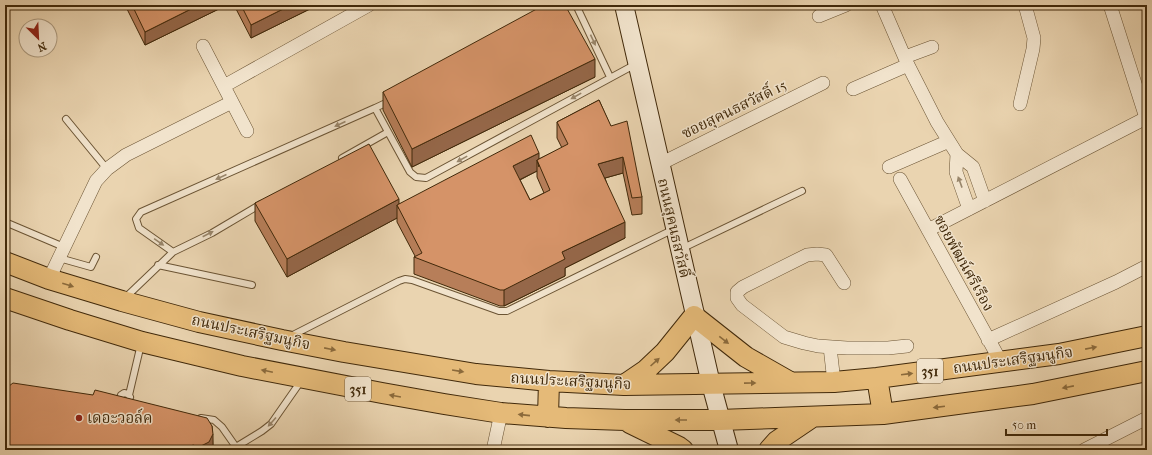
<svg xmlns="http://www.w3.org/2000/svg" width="1152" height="455" viewBox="0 0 1152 455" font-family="'IM FELL French Canon','Noto Serif Thai',serif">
<rect width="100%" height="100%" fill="#ead4b0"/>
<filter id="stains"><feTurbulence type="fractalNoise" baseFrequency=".005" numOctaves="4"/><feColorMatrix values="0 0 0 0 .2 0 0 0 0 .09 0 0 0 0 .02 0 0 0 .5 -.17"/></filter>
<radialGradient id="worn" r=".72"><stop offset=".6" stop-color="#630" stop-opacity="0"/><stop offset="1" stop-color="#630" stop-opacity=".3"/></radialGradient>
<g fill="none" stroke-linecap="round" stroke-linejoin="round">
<defs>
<path id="lane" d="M576,5l34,72
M560,10l9,-5
M390,101l-15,7 35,64 6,5 10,1 210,-114
M66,119l41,50
M342,158l46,-26
M5,222l59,25
M681,249l121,-58
M173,252l-34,-24 -3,-9 5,-7 234,-104
M59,258l32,9 5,-10
M158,265l94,20
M125,298l48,-46 39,-19 49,-29
M291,336l108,-55 6,-2 7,1 87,31h8l167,-82
M129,395l12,-51
M119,400l2,-5 3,-2 4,1 2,3
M201,418l13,2 8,7 14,20
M231,450l31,-19 9,-7 30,-43"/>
<path id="street" d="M882,5l26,60 29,57 20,32 16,13 12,34
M1110,5l37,116
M819,16l27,-11
M203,46l44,85
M905,57l27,-10
M224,86l145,-81
M853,89l55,-24
M1020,104l13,-55 1,-11 -9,-33
M957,154l-1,18 13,37
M660,164l163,-81
M889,167l60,-26
M900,179l101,183
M928,230l218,-112
M49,279l47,-98 11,-12 19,-14 106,-53
M844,283l-18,-28 -9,-1 -10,1 -64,32 -6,5v6l5,7 42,32 20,6 14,3 29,2h41l19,-2
M988,340l128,-58 31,-16
M830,347l4,35
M493,450l8,-37
M1084,450l63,-32"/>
<path id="secondary" d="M624,5l87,379 18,66"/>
<path id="primary" d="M5,262l44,17 73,22 77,21 83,18 62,12 132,22 73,7 75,4 210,-3 43,-4 182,-24 88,-18
M5,298l65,22 72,22 100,24 140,27 62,11 57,9 65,5 59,2h95l163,-6 150,-20 114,-23
M877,378l6,36
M624,385l22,-15 19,-18 29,-36 52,41 44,25
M548,417l1,-36
M630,423l49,24 4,3
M769,450l8,-9 34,-23"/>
</defs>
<use href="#lane" stroke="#6b5434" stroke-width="8"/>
<use href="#street" stroke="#6b5434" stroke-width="14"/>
<use href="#secondary" stroke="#41290a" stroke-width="20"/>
<use href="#primary" stroke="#41290a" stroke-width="22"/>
<use href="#lane" stroke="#f1e3cc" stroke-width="6"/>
<use href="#street" stroke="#f1e3cc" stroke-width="13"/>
<use href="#secondary" stroke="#f1e3cc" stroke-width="18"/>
<use href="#primary" stroke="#e5ba78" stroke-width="20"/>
</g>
<path fill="#b77e59" stroke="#41290a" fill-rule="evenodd" d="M125,5h102l-82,40z
M234,5h84l-67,33z
M595,77l-183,90 -29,-57v-18z
M599,100l43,97v17l-10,1 -9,-42 -18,5 20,60 -60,30v8l-61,30h-4l-86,-32v-17l1,-1 -18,-34v-4l-110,59 -32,-56v-18l144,1 140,-45 23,-11 -5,-10v-16zM537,171v6l7,16 -14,7 -10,-20z
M212,426l1,22 -1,2h-207z"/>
<path fill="#956749" stroke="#41290a" d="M199,5h28l-82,40v-13z
M291,5h27l-67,33v-13z
M595,59v18l-183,90v-18z
M539,153v14l-2,-7v11l-24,12v-17z
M623,157v16l-25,7v-16z
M399,199v10l-2,-4v13l-110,59v-18z
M625,222v16l-60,30v8l-61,30v-16l58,-38z
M213,434v14l-1,2h-13v-3z
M193,445v5h-8z"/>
<path fill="#d59368" stroke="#41290a" d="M132,5h67l-54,27z
M241,5h50l-40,20z
M544,5h21l30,54 -183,90 -29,-57z
M599,100l12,26 16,-5 15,76 -10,1 -9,-41 -25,7 27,58 -63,30 3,7 -61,31h-4l-86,-33 8,-4 -25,-48 134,-70 8,18 -26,13 17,34 20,-10 -13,-30 31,-16 -11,-22z
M369,144l30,55 -112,60 -32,-56z
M13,383l80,12 2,-5 112,28 5,8 1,8 -4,8 -10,5 -6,-2 -8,5h-180v-61z"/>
<defs><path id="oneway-solid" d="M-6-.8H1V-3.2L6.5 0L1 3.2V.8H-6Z"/></defs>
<g fill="#99866b">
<use href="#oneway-solid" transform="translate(593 40) rotate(65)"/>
<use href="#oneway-solid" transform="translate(576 96) rotate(151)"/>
<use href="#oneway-solid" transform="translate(340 124) rotate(156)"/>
<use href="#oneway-solid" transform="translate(462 159) rotate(151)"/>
<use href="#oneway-solid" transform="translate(221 177) rotate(156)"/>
<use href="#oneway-solid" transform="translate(960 182) rotate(-110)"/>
<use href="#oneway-solid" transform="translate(208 234) rotate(-27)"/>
<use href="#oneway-solid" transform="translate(159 242) rotate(35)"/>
<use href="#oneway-solid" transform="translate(272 422) rotate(132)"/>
</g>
<g fill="#8b6a3b">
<use href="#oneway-solid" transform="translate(68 285) rotate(17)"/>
<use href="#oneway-solid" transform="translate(724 340) rotate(38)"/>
<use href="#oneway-solid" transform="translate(1091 348) rotate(-11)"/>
<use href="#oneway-solid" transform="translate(330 349) rotate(11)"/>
<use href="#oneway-solid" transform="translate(655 362) rotate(-42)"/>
<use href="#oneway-solid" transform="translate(267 371) rotate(-168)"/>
<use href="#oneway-solid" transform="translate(458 371) rotate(9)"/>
<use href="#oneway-solid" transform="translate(907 374) rotate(-7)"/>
<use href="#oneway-solid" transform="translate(750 383) rotate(-1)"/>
<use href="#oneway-solid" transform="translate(1068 387) rotate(169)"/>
<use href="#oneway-solid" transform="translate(395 396) rotate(-170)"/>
<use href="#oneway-solid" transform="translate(939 407) rotate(173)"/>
<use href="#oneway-solid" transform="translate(524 415) rotate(-174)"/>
<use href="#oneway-solid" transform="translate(681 420) rotate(-180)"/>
</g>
<circle fill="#8f2418" stroke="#f1e3cc" stroke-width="1.5" cx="79" cy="418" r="4"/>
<g text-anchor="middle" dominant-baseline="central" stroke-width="3" stroke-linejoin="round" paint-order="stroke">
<g fill="#f1e3cc" stroke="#766144" stroke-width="1">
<rect x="917" y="359" width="26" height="24" rx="3"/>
<rect x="345" y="377" width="26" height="24" rx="3"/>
</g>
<g font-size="14" font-weight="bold" fill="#41290a">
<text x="930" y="371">351</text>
<text x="358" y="389">351</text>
</g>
<g font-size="15" fill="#41290a" stroke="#f1e3cc">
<text transform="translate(734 109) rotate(-26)">ซอยสุคนธสวัสดิ์ 15</text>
<text transform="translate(674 228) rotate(77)">ถนนสุคนธสวัสดิ์</text>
<text transform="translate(964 263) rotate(61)">ซอยพัฒน์ศรีเรือง</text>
<text transform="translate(251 332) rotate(12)">ถนนประเสริฐมนูกิจ</text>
<text transform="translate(1013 360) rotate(-8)">ถนนประเสริฐมนูกิจ</text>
<text transform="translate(571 381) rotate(3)">ถนนประเสริฐมนูกิจ</text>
</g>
<g font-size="15" fill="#41290a" stroke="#f1e3cc" text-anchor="start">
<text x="87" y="418">เดอะวอล์ค</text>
</g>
</g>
<rect width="1152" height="455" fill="none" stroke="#ead4b0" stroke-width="20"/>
<rect x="6" y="6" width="1140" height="443" fill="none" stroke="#41290a" stroke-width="2"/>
<rect x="10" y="10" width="1132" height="435" fill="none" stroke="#41290a"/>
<g transform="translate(38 38) rotate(156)"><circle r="19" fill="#f1e3cc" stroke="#ab997e"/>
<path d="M0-3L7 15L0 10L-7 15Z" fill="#8f2418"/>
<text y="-6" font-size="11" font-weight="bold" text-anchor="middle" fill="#41290a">N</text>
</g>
<path d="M1006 429v6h101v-6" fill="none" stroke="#41290a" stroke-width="2"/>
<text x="1012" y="429" font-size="12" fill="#41290a" stroke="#f1e3cc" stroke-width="3" paint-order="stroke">50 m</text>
<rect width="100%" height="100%" filter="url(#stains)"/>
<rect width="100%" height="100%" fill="url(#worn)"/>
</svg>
